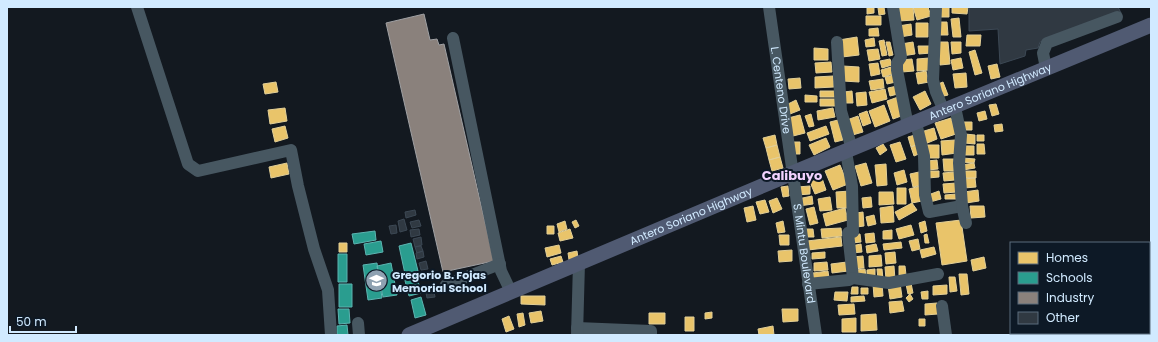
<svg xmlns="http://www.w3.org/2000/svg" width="1158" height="342" viewBox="0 0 1158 342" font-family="Poppins,sans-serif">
<rect width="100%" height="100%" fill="#131920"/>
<path fill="#e9c46a" stroke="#e2cf97" d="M867,7h7v6l-7,1z
M884,7l1,7 -6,1 -1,-7z
M899,7h14l1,13 -15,1z
M913,7h15l3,9 -14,4z
M940,7h9v10h-10z
M952,7h16l-1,7 -15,-1z
M866,16h15v9h-15z
M959,18l2,19h-8l-2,-18z
M940,22h7l1,13h-8z
M916,23h12v14h-12z
M911,24l1,11 -12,2 -2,-11z
M878,28l1,8h-10v-7z
M967,35h14l-1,11h-14z
M857,37l2,18 -17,2 -3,-17z
M874,38l1,8 -9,1 -1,-7z
M884,40l3,15 -5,1 -3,-15z
M886,42h4l3,13 -4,1z
M913,42l2,12 -13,2 -1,-12z
M938,42h10l2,22 -10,1z
M951,42h10v11l-9,1z
M918,46h12l1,7 -12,1z
M814,48l14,1v11h-14z
M878,49l2,10 -11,2 -2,-11z
M975,50l7,23 -7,2 -6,-23z
M929,58l1,12 -13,1v-12z
M961,58l2,10 -10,2 -2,-10z
M890,59l2,6 -10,3 -2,-7z
M912,59l2,12 -12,1 -1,-12z
M831,62l1,10 -16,1 -1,-10z
M878,63l2,11 -9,2 -2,-12z
M997,64l3,13 -9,2 -3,-13z
M843,66l16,1v15l-16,-1z
M891,67l2,7 -10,3 -2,-7z
M926,71l3,11 -11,2 -2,-11z
M966,73l1,14 -12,1 -2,-14z
M894,75l2,7 -9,2 -2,-7z
M833,76l1,11 -19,1v-11z
M800,78l1,10 -12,1 -1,-10z
M883,79l1,9 -13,2 -2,-9z
M276,82l2,10 -13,2 -2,-10z
M943,82l5,13 -4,1 -6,-12z
M897,86l1,8 -8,2 -2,-8z
M885,89l2,10 -15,4 -3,-11z
M820,91h15v6h-15z
M852,91l1,12h-7l-2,-11z
M925,91l6,13 -11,6 -7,-13z
M866,92l1,13 -10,1 -1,-13z
M805,95l12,1v6h-12z
M898,97l6,18 -11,4 -6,-18z
M820,99h19v7h-19z
M796,100l4,10 -10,4 -4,-9z
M996,104l3,10 -7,2 -3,-11z
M884,105l6,16 -15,6 -6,-16z
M285,108l2,13 -17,3 -2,-14z
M833,108l2,9 -17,3 -1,-9z
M867,111l4,12 -8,3 -4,-12z
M985,111l2,8 -8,2 -2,-8z
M811,114l3,12 -5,1 -4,-11z
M800,115l5,18 -12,3 -5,-18z
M858,116l5,16 -14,4 -5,-15z
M951,118l5,16 -15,5 -6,-16z
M838,120l5,20 -8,2 -5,-20z
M964,122h8v8h-8z
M1002,124l1,7 -8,1 -1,-7z
M285,126l3,12 -13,4 -3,-13z
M826,126l3,8 -19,7 -3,-8z
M934,128l3,11 -12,5 -4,-12z
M965,134l10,1v9l-11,-1z
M775,135l2,10 -11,3 -3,-10z
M915,135l3,9 -7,3 -3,-10z
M977,135h7v6h-7z
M826,138l4,9 -16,8 -5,-10z
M955,140l2,13 -15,2 -1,-14z
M792,142h8v12h-9z
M900,142l6,17 -10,3 -6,-17z
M883,144l4,6 -7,5 -4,-7z
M918,144l3,9 -7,3 -3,-9z
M977,144h7l1,10h-8z
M777,145l3,12 -11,3 -3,-12z
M926,145h13v13h-13z
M964,146h10v9h-10z
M780,157l3,11 -11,3 -3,-11z
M963,158l12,1 -1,4 -12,-1z
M943,159h11v12h-10z
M937,160l1,9 -10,1 -1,-9z
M287,163l2,11 -18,4 -2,-11z
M866,163l6,20 -11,3 -6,-20z
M974,163l1,5 -12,2 -1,-5z
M886,164l1,21 -10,1 -2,-21z
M840,165l8,19 -15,6 -8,-19z
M904,170l3,12 -10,3 -3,-12z
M927,171h12v6l-11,1z
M962,171h14v7h-14z
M919,172l3,13 -9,2 -3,-13z
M954,172l1,8 -11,1 -1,-8z
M822,178l4,12 -11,4 -5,-12z
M975,178l1,9 -12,1 -1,-9z
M956,183l1,9 -13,1 -1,-9z
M788,186l1,10 -6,1 -2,-10z
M810,186v8l-13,1v-8z
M920,186l2,15 -10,2 -3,-14z
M897,188h9v16h-9z
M978,190l1,11 -13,2 -2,-11z
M850,191v17h-13l-1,-16z
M939,191l2,8 -11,3 -2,-7z
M879,192h14l1,12 -15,1z
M956,194l1,5h-12v-4z
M812,196l1,8 -14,2 -1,-7z
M830,197l2,13 -12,1 -2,-12z
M871,197l1,10 -9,1 -1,-10z
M777,198l5,11 -9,4 -4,-12z
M765,200l4,12 -9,2 -4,-12z
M912,203l5,7 -18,10 -4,-8z
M753,206l3,14 -9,2 -3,-14z
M893,206l1,16 -13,1 -1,-15z
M970,206h14l1,11 -14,1z
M814,207l4,16 -8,2 -4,-16z
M845,208l3,12 -22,6 -3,-12z
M863,212l1,14 -7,1 -1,-14z
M874,215l2,9 -8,2 -2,-9z
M576,220l3,6 -4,2 -3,-6z
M961,220l6,41 -25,4 -6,-42z
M565,221l2,8 -8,3 -2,-8z
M783,221l2,11 -7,1 -2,-10z
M925,221l2,10 -6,2 -2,-10z
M911,225l3,10 -15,4 -3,-10z
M547,226h7v8h-7z
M841,228l1,8 -20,2 -1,-9z
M570,229l3,9 -13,3 -2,-8z
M806,229h7l1,8h-7z
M892,230v9h-9v-8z
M874,233l1,9 -9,1 -1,-9z
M860,234l1,8 -9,1 -1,-8z
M927,234l2,9h-4l-1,-8z
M779,235h10v10h-9z
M841,237l1,9 -34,4 -1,-9z
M918,239l2,10 -8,2 -3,-10z
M901,242l1,6 -18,2 -1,-6z
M339,243h8v9h-8z
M861,244l1,8 -10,1 -1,-7z
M876,244l2,7 -11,2 -1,-7z
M559,245l2,8 -14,4 -2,-9z
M934,247l2,7 -14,4 -2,-8z
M792,250v11l-13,1 -1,-11z
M577,251l1,7 -9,2 -1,-7z
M825,252v6l-13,1v-6z
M895,252l1,11 -10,1 -1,-11z
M881,255l1,11 -13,1v-11z
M561,256l2,6 -11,3 -2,-6z
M863,256l1,12 -11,1 -1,-12z
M984,257l2,11 -13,3 -2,-11z
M827,262l1,8 -14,1v-8z
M847,262l1,9 -16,2 -1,-9z
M894,266l1,14h-9l-1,-13z
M899,266h6l1,9h-7z
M865,269l1,8h-10v-7z
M875,269v10h-8v-9z
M877,269h5l1,10h-5z
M828,271l1,7 -15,2 -1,-7z
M959,274h8l2,20 -8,1z
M949,277h6l2,14 -7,1z
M882,283l1,13 -9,1 -1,-13z
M900,283l2,14 -12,2 -2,-14z
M911,283l2,10 -5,1 -2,-10z
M947,285v9l-14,1v-9z
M852,287h6v7h-7z
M861,288h7v6h-7z
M928,291v8h-6l-1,-7z
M835,292h13l-1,9 -13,-1z
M910,294l3,5 -4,3 -3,-4z
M521,296h24v9l-24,-1z
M864,296l1,5 -14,1v-5z
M902,301l2,10 -14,2 -1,-11z
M937,303l1,11 -13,1v-11z
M854,304l1,10 -16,1 -1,-10z
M782,309h16v12l-15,1z
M541,311l2,10 -12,2 -2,-10z
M712,312v6l-7,1v-6z
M523,313l2,12 -6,2 -2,-13z
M649,313h16v11h-16z
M876,314l1,16 -16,1v-16z
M509,316l5,13 -8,3 -4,-13z
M685,317h9v14h-9z
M856,318v14h-14v-13z
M919,319h6v7h-6z
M773,326l1,9h-15l-1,-6z"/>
<path fill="#2a9d8f" stroke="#5cb4b1" d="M375,231l1,9 -22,4 -2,-10z
M381,241l2,11 -17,3 -2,-11z
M411,243l7,28 -13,3 -6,-28z
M338,254h9v28h-9z
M377,263l5,35 -14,2 -5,-35z
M391,263l6,32 -14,2 -6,-31z
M416,273l5,20 -12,3 -5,-19z
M339,284h13v23h-13z
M421,297l5,18 -11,3 -4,-18z
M338,309h11l1,14 -11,1z
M347,325l1,10h-11v-9z"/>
<path fill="#8a817c" stroke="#9fa0a3" d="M424,14l6,26 7,-1 2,6 5,-1 50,217 -51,11 -57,-249z"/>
<path fill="#303942" stroke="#3c4854" d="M969,7h149l3,6 -81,29 -2,6 -12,2 -1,6 -25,8 -2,-35 -29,2z
M415,210l1,5 -10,3 -1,-6z
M404,219l3,11 -7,2 -2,-11z
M419,220l2,6 -9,2 -2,-6z
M396,225l1,8 -6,1 -2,-8z
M419,229l1,6 -9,2 -1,-7z
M421,237l1,8 -7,2 -2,-8z
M421,246l2,5 -6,2 -2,-6z
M423,251l1,6 -7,2 -1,-6z
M426,261l2,8 -7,1 -2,-7z
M430,272l1,5 -8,1 -1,-4z
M434,292l1,5 -8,1 -1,-5z"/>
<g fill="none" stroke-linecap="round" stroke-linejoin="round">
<path stroke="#43605a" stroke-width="1.5" stroke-dasharray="2 3" stroke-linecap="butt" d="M876,334l1,1"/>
<g stroke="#475761" stroke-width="12">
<path d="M137,7l51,157 10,7 93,-21 7,36 16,63 14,41 3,45"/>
<path id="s1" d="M769,7l47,328"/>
<path d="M893,7l8,50 -4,6v7l11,56"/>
<path d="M936,7l-3,73 3,12 8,19"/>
<path d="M453,38l48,233 10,21"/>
<path d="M837,42l4,69 11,38"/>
<path d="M1046,68l-3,-15 4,-10 70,-26"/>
<path d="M916,123l8,33 1,39 4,17 33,-6 -3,-43 2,-28 -6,-28"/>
<path d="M846,152l6,34 1,46 -5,1 5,45 36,5 49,-9"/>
<path d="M962,206l4,17"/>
<path d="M808,284l41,-4 4,-2"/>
<path d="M446,285l54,-21"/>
<path d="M942,306l4,29"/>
<path d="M358,323l1,12"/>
<path d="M577,328l74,3v4"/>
<path d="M577,335l2,-72"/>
</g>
<path stroke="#505a72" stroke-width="15" id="s2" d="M409,335l374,-158 368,-152"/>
</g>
<defs>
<symbol id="school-disc" viewBox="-11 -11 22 22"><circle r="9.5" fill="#8ea1b1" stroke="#0d1926"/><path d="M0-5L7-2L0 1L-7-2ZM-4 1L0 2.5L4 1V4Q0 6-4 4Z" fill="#fff"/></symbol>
</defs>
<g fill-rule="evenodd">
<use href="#school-disc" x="364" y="268" width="25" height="25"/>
</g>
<g text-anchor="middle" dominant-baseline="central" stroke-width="4" stroke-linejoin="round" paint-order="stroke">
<g font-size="11" fill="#d1eaff" stroke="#0d1926">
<text stroke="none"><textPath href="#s1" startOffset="84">L. Centeno Drive</textPath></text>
<text stroke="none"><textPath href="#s2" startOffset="630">Antero Soriano Highway</textPath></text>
<text stroke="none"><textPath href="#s2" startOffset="306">Antero Soriano Highway</textPath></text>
<text stroke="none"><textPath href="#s1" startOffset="249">S. Mintu Boulevard</textPath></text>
</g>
<g font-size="11" font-weight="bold" fill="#d1eaff" stroke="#0d1926" text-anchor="start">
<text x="392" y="275">Gregorio B. Fojas<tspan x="392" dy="13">Memorial School</tspan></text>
</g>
<g font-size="13" font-weight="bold" fill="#f2d3ff" stroke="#0d1926">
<text x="792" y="175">Calibuyo</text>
</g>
</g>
<rect width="1158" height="342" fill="none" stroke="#d1eaff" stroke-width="16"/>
<rect x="1010" y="242" width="140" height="92" fill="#0d1926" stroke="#5b6d7d"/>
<rect x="1018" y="252" width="20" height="12" fill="#e9c46a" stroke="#5b6d7d"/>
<text x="1046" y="262" font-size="12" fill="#d1eaff">Homes</text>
<rect x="1018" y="272" width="20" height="12" fill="#2a9d8f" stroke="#5b6d7d"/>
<text x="1046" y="282" font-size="12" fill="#d1eaff">Schools</text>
<rect x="1018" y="292" width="20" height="12" fill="#8a817c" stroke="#5b6d7d"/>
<text x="1046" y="302" font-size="12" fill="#d1eaff">Industry</text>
<rect x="1018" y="312" width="20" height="12" fill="#303942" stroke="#5b6d7d"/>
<text x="1046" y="322" font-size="12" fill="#d1eaff">Other</text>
<path d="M10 326v6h66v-6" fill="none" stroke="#d1eaff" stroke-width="2"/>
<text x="16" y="326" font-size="12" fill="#d1eaff" stroke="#0d1926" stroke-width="3" paint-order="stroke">50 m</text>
</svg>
